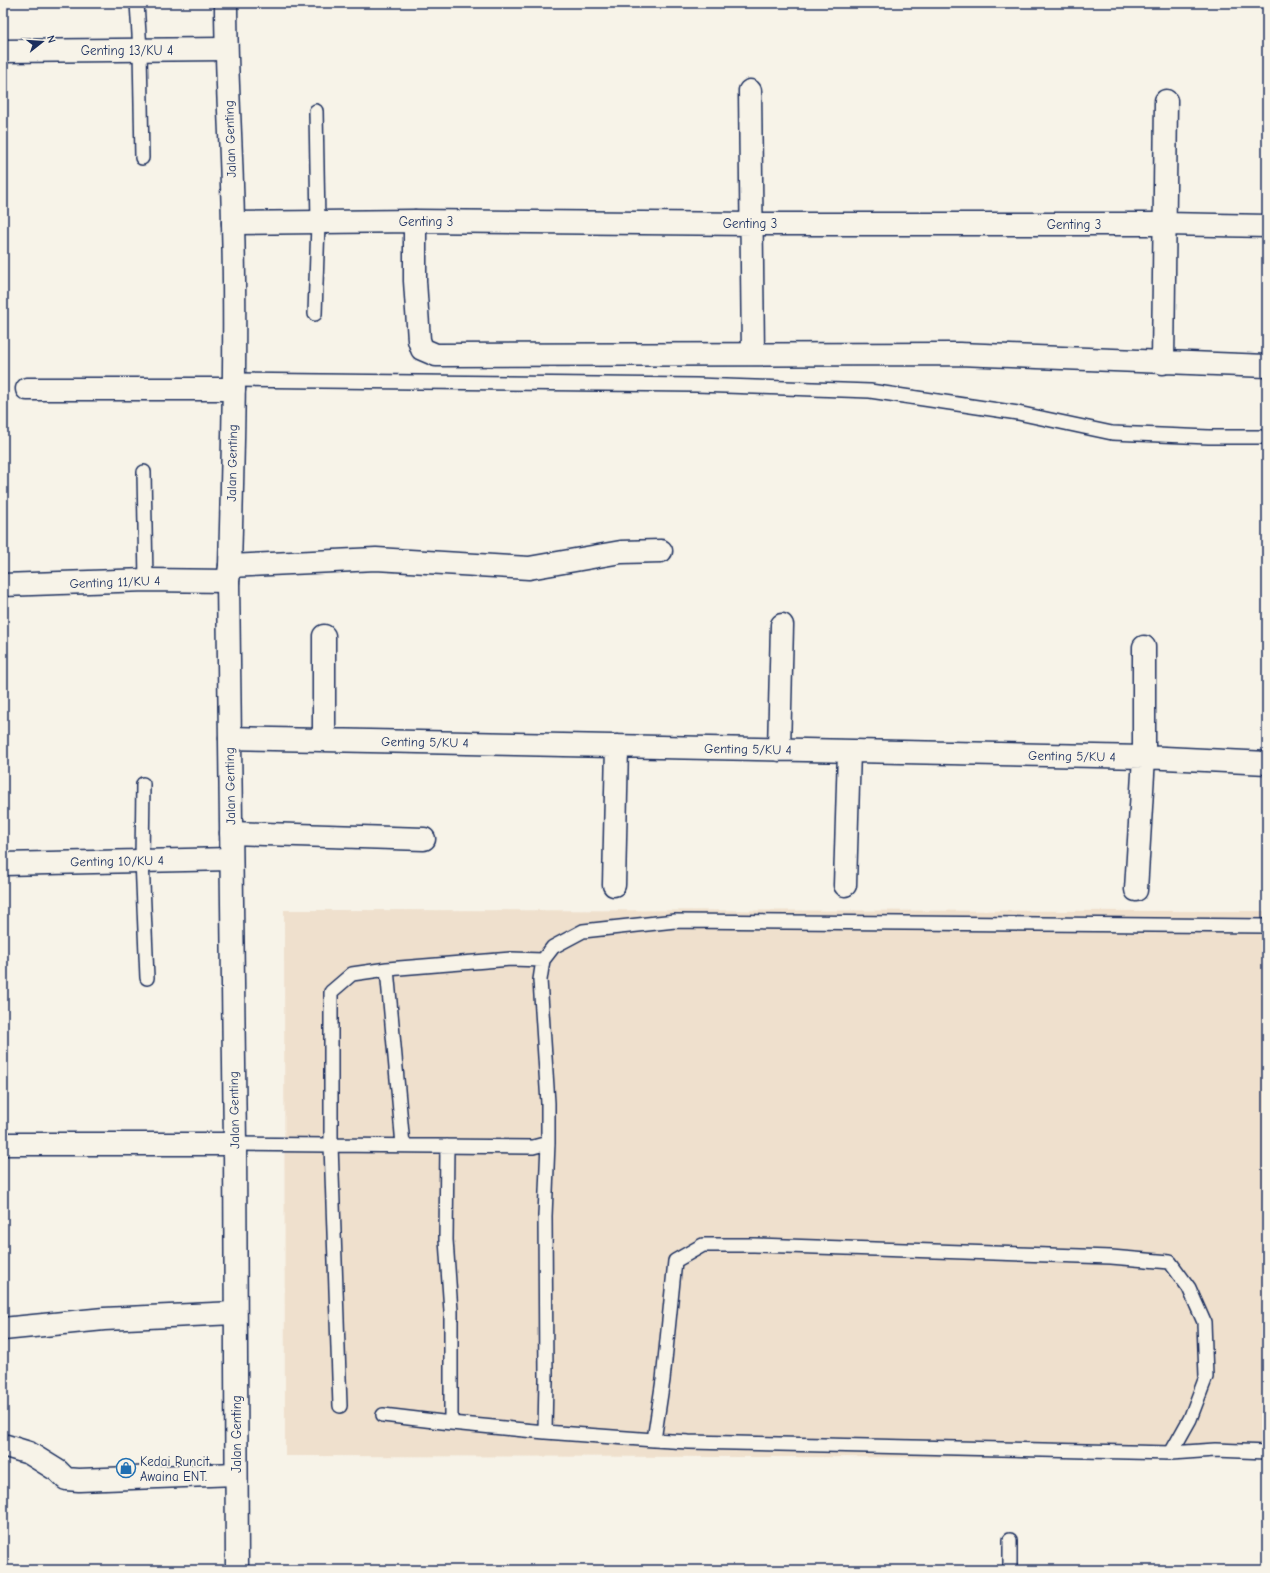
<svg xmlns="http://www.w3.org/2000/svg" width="1270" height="1573" viewBox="0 0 1270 1573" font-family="'Comic Neue',sans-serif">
<rect width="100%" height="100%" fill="#f7f3e8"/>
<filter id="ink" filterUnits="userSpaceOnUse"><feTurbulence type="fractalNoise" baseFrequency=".025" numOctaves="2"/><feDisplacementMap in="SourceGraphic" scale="8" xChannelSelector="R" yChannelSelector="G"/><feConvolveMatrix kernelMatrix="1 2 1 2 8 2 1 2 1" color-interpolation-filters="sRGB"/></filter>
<g filter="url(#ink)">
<path fill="#efe0cd" d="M284,910l983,1v547l-982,-2z"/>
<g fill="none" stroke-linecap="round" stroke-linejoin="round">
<defs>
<path id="lane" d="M137,3l3,47 2,108
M315,314l3,-91 -2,-112
M234,380l462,5 174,6 148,22 94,20 97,4h58
M144,472l2,108
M143,784l-1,76 5,118
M387,969l16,176
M235,1144l298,3 15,-4v-40l-8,-123 3,-20 10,-13 30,-16 92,-10 592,5
M340,1406l-9,-261v-153l21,-18 35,-5 124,-10 32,1
M383,1415l68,8v-112l-5,-71 1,-94
M451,1423l94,9 109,8 9,-60 12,-119 28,-16h51l357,12 59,5 19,26 15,34 2,55 -16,42 -19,34
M545,1432l1,-53 -1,-163 3,-73
M654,1440l35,2 482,11 44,-3 52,2
M1010,1570v-30"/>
<path id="street" d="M3,51l223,-2
M750,91l3,263
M415,221v60l4,59 3,9 14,6 523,-1 308,12
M233,223l182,-2 338,3h412l102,2
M1163,363l3,-262
M27,389h207
M230,566l146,-7 153,9 92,-16 40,-1
M3,585l143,-5 82,1
M324,636v104
M230,738l914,19 123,6
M779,750l3,-125
M231,833l193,6
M3,864l228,-5
M614,885l3,-139
M845,885l4,-134
M1136,890l8,-133v-110
M3,1144h232
M3,1329l101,-10 131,-6
M3,1445l26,8 29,18 8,8 13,1 157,-6"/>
<path id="secondary" d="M226,3c0,74 6,147 7,221 3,114 0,228 -3,342l-2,15 7,563 2,426"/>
</defs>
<use href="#lane" stroke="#1b2f5e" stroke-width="16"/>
<use href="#street" stroke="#1b2f5e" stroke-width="25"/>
<use href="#secondary" stroke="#1b2f5e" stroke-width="25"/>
<use href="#lane" stroke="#f7f3e8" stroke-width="13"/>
<use href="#street" stroke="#f7f3e8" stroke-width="22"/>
<use href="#secondary" stroke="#f7f3e8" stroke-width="22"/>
</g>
</g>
<defs>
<symbol id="shop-ring" viewBox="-11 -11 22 22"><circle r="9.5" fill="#f7f3e8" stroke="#1f6fb2" stroke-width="1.5"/><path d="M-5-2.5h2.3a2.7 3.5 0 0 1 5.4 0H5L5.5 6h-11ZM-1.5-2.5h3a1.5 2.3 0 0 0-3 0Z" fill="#1f6fb2"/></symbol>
</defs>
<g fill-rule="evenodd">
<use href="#shop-ring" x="115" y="1457" width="22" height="22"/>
</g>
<g text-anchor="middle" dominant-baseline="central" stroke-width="3.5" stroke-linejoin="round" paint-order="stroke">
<g font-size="13" fill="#1b2f5e" stroke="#f7f3e8">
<text x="127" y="50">Genting 13/KU 4</text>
<text transform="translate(230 139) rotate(-92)">Jalan Genting</text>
<text x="426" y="221">Genting 3</text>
<text x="750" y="223">Genting 3</text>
<text x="1074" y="224">Genting 3</text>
<text transform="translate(232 463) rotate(-89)">Jalan Genting</text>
<text transform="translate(115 582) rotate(-2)">Genting 11/KU 4</text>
<text transform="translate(425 742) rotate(1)">Genting 5/KU 4</text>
<text transform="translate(748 749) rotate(1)">Genting 5/KU 4</text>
<text transform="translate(1072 756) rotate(1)">Genting 5/KU 4</text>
<text transform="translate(230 786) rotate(-91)">Jalan Genting</text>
<text transform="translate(117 861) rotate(-1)">Genting 10/KU 4</text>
<text transform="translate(234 1110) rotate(-91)">Jalan Genting</text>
<text transform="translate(236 1434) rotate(-90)">Jalan Genting</text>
</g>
<g font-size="13" fill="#1b2f5e" stroke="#f7f3e8" text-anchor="start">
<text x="140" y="1461">Kedai Runcit<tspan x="140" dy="15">Awaina ENT.</tspan></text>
</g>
</g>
<rect width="1270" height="1573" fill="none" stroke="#f7f3e8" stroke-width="16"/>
<rect x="8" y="8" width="1254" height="1557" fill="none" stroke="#1b2f5e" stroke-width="1.5" filter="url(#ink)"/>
<g transform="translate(42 42) rotate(73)" stroke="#f7f3e8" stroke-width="3" paint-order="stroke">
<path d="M0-3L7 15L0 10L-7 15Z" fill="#1b2f5e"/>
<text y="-6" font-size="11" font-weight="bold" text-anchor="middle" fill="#1b2f5e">N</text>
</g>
</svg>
